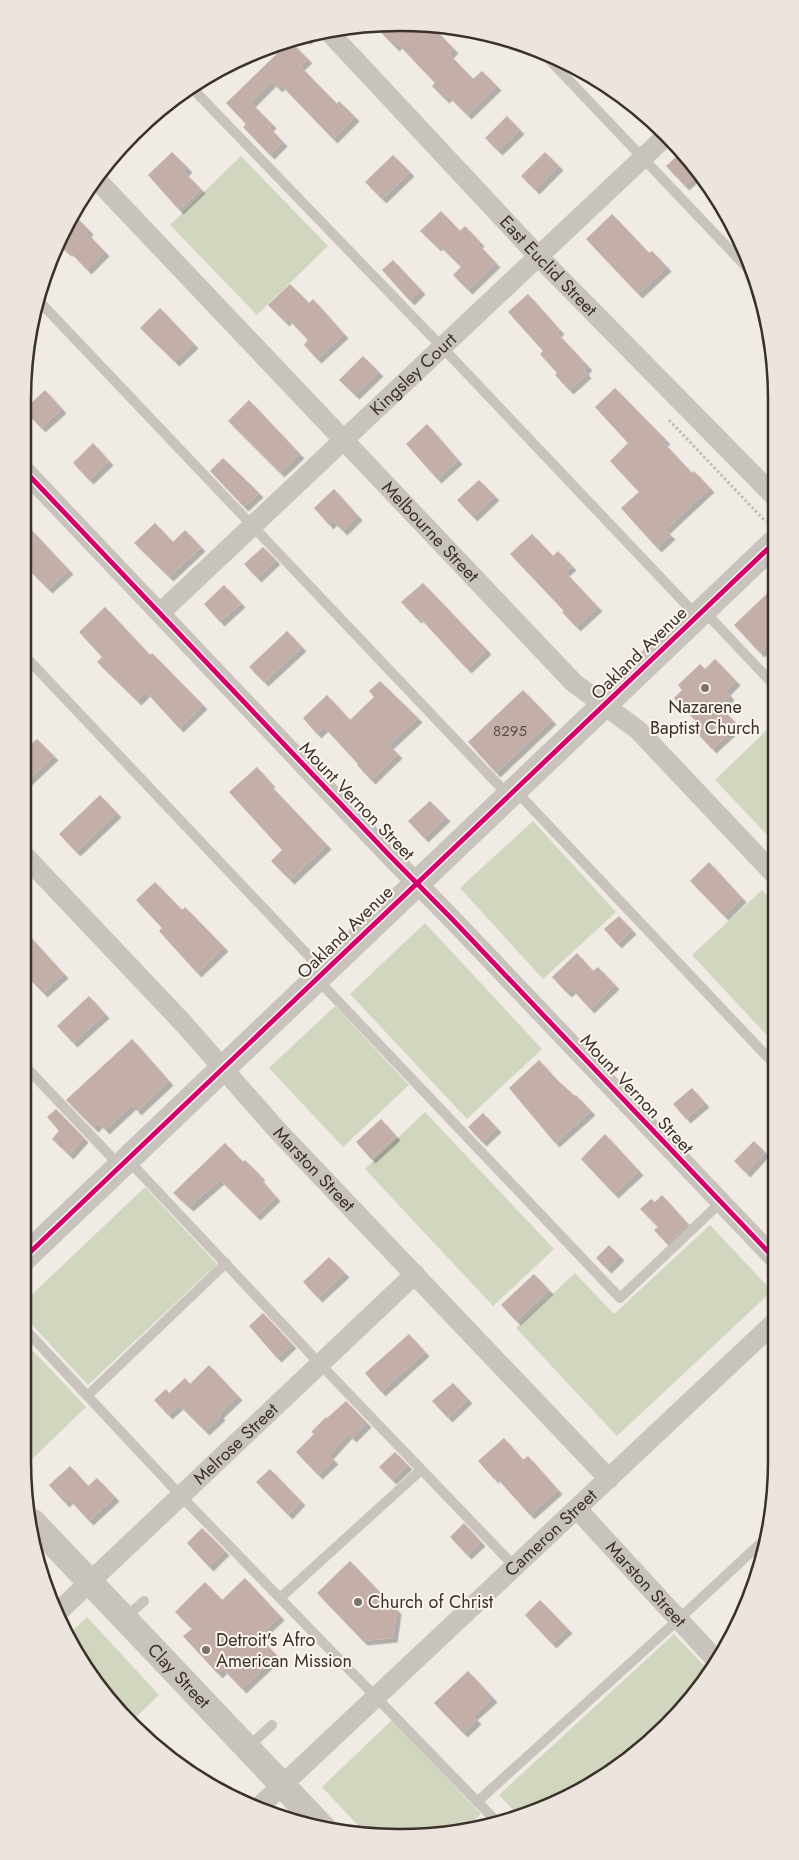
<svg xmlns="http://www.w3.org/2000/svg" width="799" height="1860" viewBox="0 0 799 1860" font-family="Jost,sans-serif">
<defs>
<filter id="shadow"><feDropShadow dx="4.5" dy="4.5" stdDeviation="0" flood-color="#0004"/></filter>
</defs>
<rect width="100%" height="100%" fill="#f0ebe5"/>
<path fill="#d1d6bf" d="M241,156l87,90 -71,69 -87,-90z
M774,723l1,120 -60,-63z
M533,821l83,91 -73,67 -83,-91z
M762,890l13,14v140l-83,-89z
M425,923l117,126 -75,70 -117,-125z
M335,1006l74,79 -66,62 -74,-79z
M425,1112l129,137 -61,57 -128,-137z
M145,1187l72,77 -129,121 -65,-70v-12z
M710,1225l62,66 -155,145 -101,-108 59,-55 39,41z
M23,1340l63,67 -62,60 -1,-7z
M87,1617l72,78 -28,27 -15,-13 -43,-60 -6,-13z
M674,1634l35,37 -11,19 -50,54 -60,43 -71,27 -18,-19z
M392,1720l89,94 -18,17 -64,6 -33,-3 -44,-47z"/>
<path fill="#c3afa7" filter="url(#shadow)" d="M373,24l58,1 23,24 -5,5 24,25 9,-8 15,15 -30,29 -19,-19 -3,3 -13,-13 3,-3 -37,-39 -3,3z
M290,41l18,18 -8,7 37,38 2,-3 16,16 -22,22 -52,-54 -3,3 -6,-6 -21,21 21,21 -3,3 14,15 -13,13 -27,-28 3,-3 -20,-21z
M507,116l13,14 -22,21 -13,-13z
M172,152l16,16 -4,4 17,17 -22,21 -31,-35z
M545,152l14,14 -24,24 -14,-14z
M681,152l19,20 -15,14 -19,-20z
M393,155l17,17 -28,27 -17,-17z
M441,211l19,20 5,-5 15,16 -2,2 18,19 -28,27 -15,-15 8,-8 -22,-22 -2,2 -17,-16z
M72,213l17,17 -2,3 18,19 -18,18 -18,-19 -2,1 -9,-8z
M612,214l37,39 3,-2 15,16 -29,27 -52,-55z
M393,260l28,30 -11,11 -28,-31z
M290,284l19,19 4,-4 31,35 -27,25 -13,-14 4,-5 -20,-21 -3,3 -17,-17z
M528,294l32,36 -3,3 31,33 -4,4 3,4 -18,16 -14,-15 2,-2 -17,-19 3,-3 -35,-39z
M160,308l34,36 -19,18 -35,-34z
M363,356l16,16 -24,23 -16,-15z
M615,388l51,52 -3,2 29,31 2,-2 16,17 -45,42 6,5 -14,13 -36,-40 18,-16 -29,-31 18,-18 -33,-36z
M45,390l17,19 -21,19 -17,-18z
M249,400l51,54 -20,19 -52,-52z
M427,424l31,36 -21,19 -31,-35z
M93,443l16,18 -20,19 -16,-17z
M223,458l36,35 -15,14 -34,-36z
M479,480l16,16 -22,21 -16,-17z
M334,489l24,27 -15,15 -10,-10 -4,4 -15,-17z
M22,520l47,50 -21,19 -17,-17 2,-2 -11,-11z
M155,523l18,19 12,-12 16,17 -32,30 -35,-34z
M532,534l21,22 5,-5 14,15 -7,6 33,35 -22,20 -14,-15 2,-1 -54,-57z
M263,547l13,13 -19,18 -13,-14z
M423,583l64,67 -20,19 -48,-52 -2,2 -16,-17z
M224,585l17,18 -21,19 -16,-18z
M774,587v52l-14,14 -26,-28z
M105,607l45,48 2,-2 51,52 -24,23 -33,-36 -9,9 -40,-39 5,-5 -23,-25z
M287,631l15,16 -38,35 -15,-15z
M715,659l21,22 -10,10 4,5 -11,10 19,19 -26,24 -15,-16 5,-5 -28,-30 8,-8 -4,-5 22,-21 5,5z
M380,681l38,37 -29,27 9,9 -27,26 -14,-15 1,-1 -34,-37 -7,7 -14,-16 24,-23 23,25 24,-23 -5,-6z
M523,690l29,30 -56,53 -28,-31z
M37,739l17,17 -32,30v-34z
M257,767l14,16 -2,1 58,61 -37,35 -19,-19 11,-11 -53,-58z
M100,795l17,18 -41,39 -17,-18z
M430,801l16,16 -22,21 -16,-17z
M709,862l33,36 -18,18 -34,-35z
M155,882l27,28 3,-3 39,40 -27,26 -38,-42 3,-3 -26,-28z
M619,916l13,14 -15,14 -13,-15z
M22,928l42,46 -21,19 -21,-22z
M577,953l16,18 5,-4 17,18 -25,24 -18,-20 -5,4 -15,-16z
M89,996l16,18 -32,29 -16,-17z
M132,1039l37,42 -32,30 -5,-6 -27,25 -6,-7 -5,5 -28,-28z
M539,1060l17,19 19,17 1,-1 15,16 -36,32 -46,-55z
M692,1088l13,15 -19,16 -13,-15z
M56,1109l28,29 -15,17 -17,-16 7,-8 -12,-14z
M483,1113l14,15 -15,14 -14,-15z
M381,1119l15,17 -25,23 -15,-17z
M605,1134l34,37 -25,23 -33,-35z
M754,1141l11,11 -19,21 -12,-12z
M225,1143l18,19 2,-2 16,16 -2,1 17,20 -20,19 -36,-36 -31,27 -16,-14z
M662,1195l26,29 -21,20 -13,-14 4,-3 -18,-18 11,-10 4,3z
M609,1245l11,11 -13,13 -11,-11z
M329,1257l16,16 -27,25 -15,-16z
M534,1274l15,16 -33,31 -15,-16z
M263,1313l29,31 -15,14 -28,-32z
M409,1334l16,18 -44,40 -16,-19z
M209,1365l29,31 -19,18 2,2 -16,15 -26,-26 -11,10 -14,-15 12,-11 3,4 16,-15 5,6z
M453,1383l15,16 -20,19 -16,-17z
M346,1401l21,22 -15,15 -4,-4 -19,21 5,5 -16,15 -22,-23 18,-18 -3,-2 15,-15 1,1z
M504,1438l19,22 5,-4 30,34 -28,25 -34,-38 -2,2 -16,-18z
M395,1452l13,13 -16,15 -13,-13z
M70,1466l18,20 9,-8 18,19 -26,24 -20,-22 -4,4 -16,-18z
M270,1469l31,32 -13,14 -32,-33z
M464,1523l17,19 -14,13 -17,-18z
M202,1528l23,23 -16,16 -22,-24z
M350,1561l47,49 -4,28 -30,3 -46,-48z
M245,1578l35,38 -21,20 18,20 -35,33 -19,-20 -5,5 -35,-38 9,-7 -17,-17 30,-30 17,18z
M540,1600l28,29 -16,15 -27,-29z
M468,1671l25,27 -20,18 4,4 -14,13 -29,-30z"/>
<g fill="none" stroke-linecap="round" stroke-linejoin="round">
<path stroke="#c2bbb6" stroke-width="3" stroke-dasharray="2.5 2.5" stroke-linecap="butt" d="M304,35l8,9
M669,420l97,102"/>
<path stroke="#c9c3be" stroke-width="10" d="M545,55l208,219
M191,87l250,259 256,270
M39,301l469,494
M704,611l70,74
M23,654l300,317
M515,790l260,275
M317,979l303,319 101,-96
M23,1064l97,102
M128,1160l192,204 195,203
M23,1327l158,169 315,325
M87,1396l139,-133
M280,1598l141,-128
M125,1618l19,-17
M248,1747l24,-22
M477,1802l202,-183 84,-78"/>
<g stroke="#c9c3be" stroke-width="20">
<path id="s1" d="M328,31l211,226 235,239"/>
<path id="s2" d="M96,179l478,504 64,47 137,145"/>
<path d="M23,469l367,387 62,63 324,341"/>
<path id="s3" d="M160,613c168,-159 337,-317 505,-476"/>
<path id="s4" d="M23,854l161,170 93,106 332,349"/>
<path id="s5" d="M577,1509l138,150"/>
<path id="s6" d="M57,1613l358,-339"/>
<path id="s7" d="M260,1806l516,-485"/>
</g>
<g stroke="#c9c3be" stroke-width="26">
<path d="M23,1259l751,-716"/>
<path id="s8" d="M33,1522l292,308"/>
</g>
<defs>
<path id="cycleway" d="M23,469l367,387 62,63 324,341
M23,1259l751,-716"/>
</defs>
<use href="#cycleway" stroke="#fbf5ee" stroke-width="8"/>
<use href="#cycleway" stroke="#d6006c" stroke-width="5"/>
</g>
<g fill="#7a716c" stroke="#fbf5ee" stroke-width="2">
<circle cx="705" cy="688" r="5"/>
<circle cx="358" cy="1602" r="5"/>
<circle cx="206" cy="1650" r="5"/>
</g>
<g text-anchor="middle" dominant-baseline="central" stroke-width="4" stroke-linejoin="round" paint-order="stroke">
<g font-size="15" fill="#5d504a">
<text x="510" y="731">8295</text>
</g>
<g font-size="18" fill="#3b302b" stroke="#fbf5ee">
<text stroke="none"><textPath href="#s1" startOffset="322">East Euclid Street</textPath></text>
<text stroke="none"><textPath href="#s3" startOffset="348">Kingsley Court</textPath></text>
<text stroke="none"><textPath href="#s2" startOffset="486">Melbourne Street</textPath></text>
<text transform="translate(639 653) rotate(-44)">Oakland Avenue</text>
<text transform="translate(357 801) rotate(46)">Mount Vernon Street</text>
<text transform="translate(345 932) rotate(-44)">Oakland Avenue</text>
<text transform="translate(637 1094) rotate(47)">Mount Vernon Street</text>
<text stroke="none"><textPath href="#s4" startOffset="429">Marston Street</textPath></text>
<text stroke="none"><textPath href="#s6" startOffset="246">Melrose Street</textPath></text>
<text stroke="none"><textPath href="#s7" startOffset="399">Cameron Street</textPath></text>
<text stroke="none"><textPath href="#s5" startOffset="102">Marston Street</textPath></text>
<text stroke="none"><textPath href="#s8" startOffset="212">Clay Street</textPath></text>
</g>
<g font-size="18" fill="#3b302b" stroke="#fbf5ee" text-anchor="start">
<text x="705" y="707" text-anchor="middle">Nazarene<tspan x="705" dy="21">Baptist Church</tspan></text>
<text x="368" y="1602">Church of Christ</text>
<text x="216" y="1640">Detroit's Afro<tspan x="216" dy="21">American Mission</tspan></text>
</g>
</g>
<path d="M0 0H799V1860H0ZM399 31H400A368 368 0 0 1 768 399V1461A368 368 0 0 1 400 1829H399A368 368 0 0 1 31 1461V399A368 368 0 0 1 399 31Z" fill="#ece5de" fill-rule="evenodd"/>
<path fill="none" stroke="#3b302b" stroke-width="2.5" d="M399 31H400A368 368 0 0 1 768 399V1461A368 368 0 0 1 400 1829H399A368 368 0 0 1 31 1461V399A368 368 0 0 1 399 31Z"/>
</svg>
